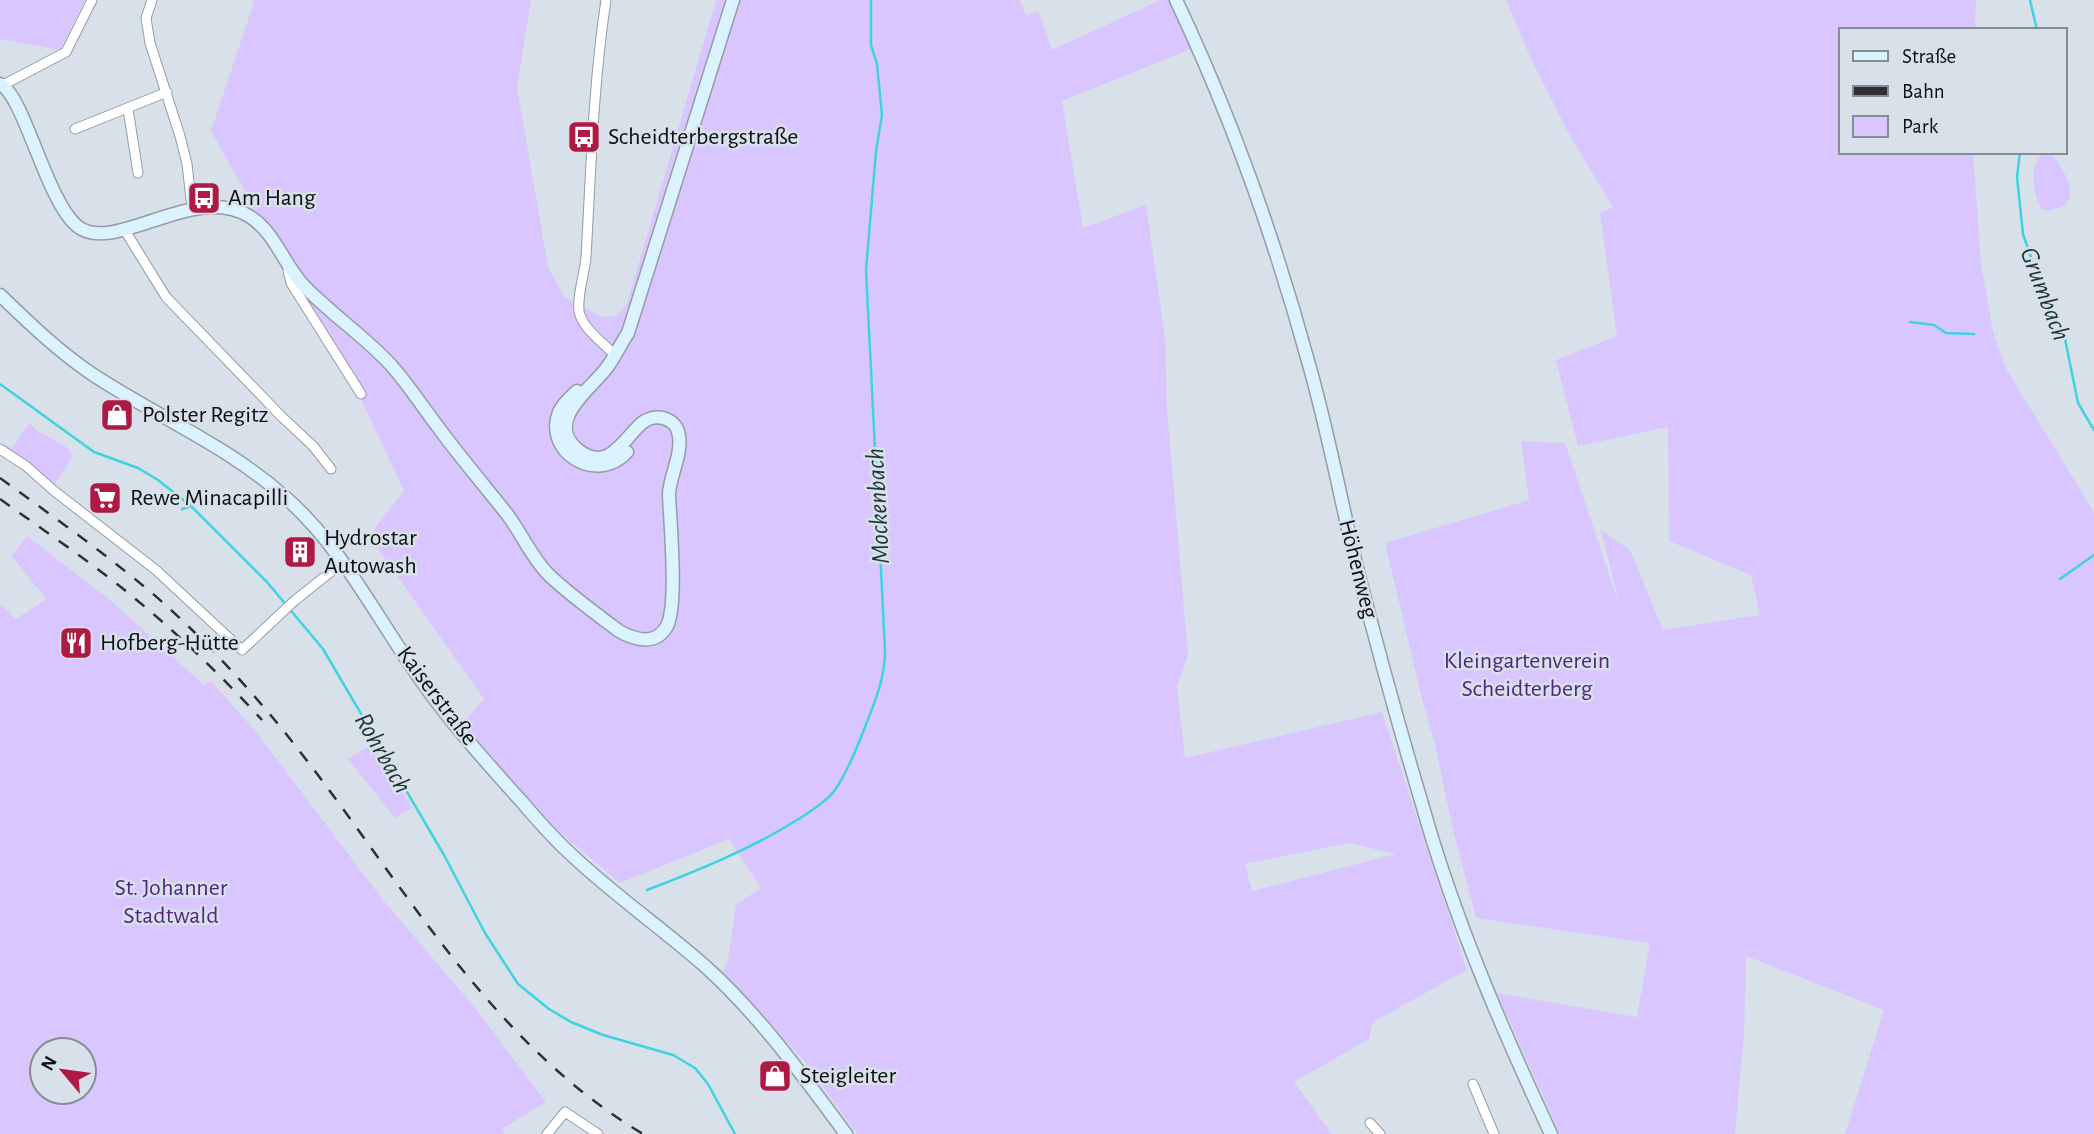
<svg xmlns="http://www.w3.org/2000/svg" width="2094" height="1134" viewBox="0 0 2094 1134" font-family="'Alegreya Sans',sans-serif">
<rect width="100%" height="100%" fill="#d8e0ea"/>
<path fill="#dac6ff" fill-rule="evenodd" d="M0,0h85l-25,50 -60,-11z
M252,0h279l-14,87 31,180 17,31 38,19 13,-1 11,-12 89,-304h304l6,16 12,-5 14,39 108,-50h9l22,49 -129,52 21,127 63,-23 19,132 2,72 21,246 -11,32 8,71 197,-46 85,258 -94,52 -4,17 -75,43 38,52h-475l-52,-72 -82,-90 5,-12 8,-55 25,-17 -32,-49 -109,44 -76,-64 -83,-94 23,-26 -115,-163 35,-45 -49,-105 -144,-255 43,-129zM1349,843l47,11 -144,37 -7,-27z
M1506,0h470l-1,30h-135v122h133l8,111 12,69 12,35 89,145v622h-249l39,-124 -138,-54 -2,78 -9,100h-175l-63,-141 140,24 13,-74 -174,-25 -24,-93 -17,-81 -12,-41 -38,-160 144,-43 -8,-59 44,2 55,164 -19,-77 29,20 33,80 97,-15 -9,-40 -82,-34 -1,-114 -90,19 -22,-86 61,-24 -17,-123 13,-6 -42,-69 -40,-79z
M2042,155l11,1c11,14 30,44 5,52 -7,3 -10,3 -17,1 -7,-15 -13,-41 1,-54z
M29,423l7,7 27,15 9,7 -1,2 2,2 -19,30 -51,-40 1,-2 8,4z
M27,536l82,63 95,86 7,-4 47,53 125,166 93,109 70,93 -44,27 2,5h-504v-528l1,-2 15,15 30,-20 -34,-43zM42,1050h42v42h-42z
M372,744l40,64 -17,10 -47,-59z"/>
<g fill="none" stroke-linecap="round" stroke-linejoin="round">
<path stroke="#3fd2e1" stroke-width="2.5" d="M2030,0l7,30
M2020,152l-3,25 6,57 12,35 30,70 13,64 16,27
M1910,322l24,3 12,8 28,1
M0,384l94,68 44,16 20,12 33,26 76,76 56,67 121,206 41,78 33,51 31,25 22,13 32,13 70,20 22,13 13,16 27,50
M182,509l9,-3
M2060,579l34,-24
M647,890c52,-20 104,-41 150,-70 13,-8 29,-18 38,-30 13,-19 22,-42 30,-63 10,-26 20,-48 20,-77l-19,-380 10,-119 6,-36 -5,-51 -6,-19v-45"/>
<defs>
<path id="street" d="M152,0l-6,18 4,25 30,93 7,28 5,44
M606,0c-13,85 -15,171 -20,257 -1,16 -11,45 -6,58 5,15 24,29 35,40
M3,85l63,-33 26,-52
M128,109l10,64
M75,129l92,-37
M124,229l42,68 115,119 32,30 18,23
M288,270l3,13 70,111
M0,449l26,17 27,24 103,80 86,80 51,-48 50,-40
M1473,1084l21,50
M1370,1123l10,11
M547,1134l18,-22 33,22"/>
<path id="secondary" d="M1176,0c55,116 98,237 132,361 20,69 33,141 50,211 20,78 41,155 64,232 32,114 79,223 129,330
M0,84c24,11 46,116 77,142 37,30 117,-44 172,-10 26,16 35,49 55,70 27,28 60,50 86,78 18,20 32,42 48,63 22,30 46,58 69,87 15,20 24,43 42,61 21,20 46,38 70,56 16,9 37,15 48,-5 11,-22 3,-104 2,-132 1,-19 13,-39 10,-58 -2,-18 -23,-24 -37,-13 -18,15 -34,52 -65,26 -32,-27 12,-59 28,-79 9,-11 15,-25 23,-37l105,-333
M0,295c29,28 58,56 92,79 65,43 133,70 193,123 57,50 90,118 133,179 31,45 68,86 104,126 17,20 35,40 54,57 41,38 88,71 130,108 54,49 97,109 140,167
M577,391c-7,7 -14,12 -18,21 -16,40 38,73 68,40"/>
</defs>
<use href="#street" stroke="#949ca5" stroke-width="11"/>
<use href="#secondary" stroke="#949ca5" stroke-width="15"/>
<use href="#street" stroke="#fff" stroke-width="9"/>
<use href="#secondary" stroke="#dbf3fe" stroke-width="12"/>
<path stroke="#2d3035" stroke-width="2.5" stroke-dasharray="12 12" stroke-linecap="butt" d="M0,478c51,37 103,74 152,115 44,38 84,81 121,125 119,143 206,318 370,416
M0,499c39,28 79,55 117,85 52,41 100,87 145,136"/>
</g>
<defs>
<symbol id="bus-square" viewBox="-11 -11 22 22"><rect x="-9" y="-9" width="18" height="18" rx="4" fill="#ad1a43" stroke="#d8e0ea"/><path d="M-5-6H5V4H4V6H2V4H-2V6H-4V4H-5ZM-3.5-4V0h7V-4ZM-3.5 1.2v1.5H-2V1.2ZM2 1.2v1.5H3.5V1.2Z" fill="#fff"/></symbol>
<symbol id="shop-square" viewBox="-11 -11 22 22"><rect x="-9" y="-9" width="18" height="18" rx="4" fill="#ad1a43" stroke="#d8e0ea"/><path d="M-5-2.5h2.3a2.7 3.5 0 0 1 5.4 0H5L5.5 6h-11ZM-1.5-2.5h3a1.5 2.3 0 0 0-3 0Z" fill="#fff"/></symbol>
<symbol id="supermarket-square" viewBox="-11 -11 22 22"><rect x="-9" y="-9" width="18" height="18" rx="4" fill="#ad1a43" stroke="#d8e0ea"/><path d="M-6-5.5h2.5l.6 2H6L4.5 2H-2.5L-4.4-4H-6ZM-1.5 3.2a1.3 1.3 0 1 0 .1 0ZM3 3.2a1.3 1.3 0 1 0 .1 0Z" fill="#fff"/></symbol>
<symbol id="building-square" viewBox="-11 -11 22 22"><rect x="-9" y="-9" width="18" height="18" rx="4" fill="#ad1a43" stroke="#d8e0ea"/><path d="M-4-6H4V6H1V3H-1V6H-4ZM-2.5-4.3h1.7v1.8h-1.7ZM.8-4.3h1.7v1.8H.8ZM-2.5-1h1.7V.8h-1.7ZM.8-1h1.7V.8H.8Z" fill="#fff"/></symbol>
<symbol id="restaurant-square" viewBox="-11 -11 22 22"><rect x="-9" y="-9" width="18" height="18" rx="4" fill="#ad1a43" stroke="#d8e0ea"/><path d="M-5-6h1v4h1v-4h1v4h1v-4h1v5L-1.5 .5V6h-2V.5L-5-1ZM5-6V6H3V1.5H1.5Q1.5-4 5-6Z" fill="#fff"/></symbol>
</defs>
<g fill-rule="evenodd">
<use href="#bus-square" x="565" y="118" width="38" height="38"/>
<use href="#bus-square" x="185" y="179" width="38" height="38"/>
<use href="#shop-square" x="98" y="396" width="38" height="38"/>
<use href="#supermarket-square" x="86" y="479" width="38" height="38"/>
<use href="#building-square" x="281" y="533" width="38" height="38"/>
<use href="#restaurant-square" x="57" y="624" width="38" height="38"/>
<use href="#shop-square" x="756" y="1057" width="38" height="38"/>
</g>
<g text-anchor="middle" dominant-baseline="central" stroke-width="5" stroke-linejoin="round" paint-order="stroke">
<g font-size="24" fill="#0c0f12" stroke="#d8e0ea" text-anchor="start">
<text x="608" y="137">Scheidterbergstraße</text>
<text x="228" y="198">Am Hang</text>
<text x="142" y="415">Polster Regitz</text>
<text x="130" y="498">Rewe Minacapilli</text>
<text x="324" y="538">Hydrostar<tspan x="324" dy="28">Autowash</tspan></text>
<text x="100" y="643">Hofberg-Hütte</text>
<text x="800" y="1076">Steigleiter</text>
</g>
<g font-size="24" fill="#0c0f12" stroke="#d8e0ea">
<text transform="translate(1358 569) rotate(76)">Höhenweg</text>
<text transform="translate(437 696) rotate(53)">Kaiserstraße</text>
</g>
<g font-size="24" fill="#532685" stroke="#d8e0ea">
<text x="1527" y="661">Kleingartenverein<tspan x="1527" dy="28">Scheidterberg</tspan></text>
<text x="171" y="888">St. Johanner<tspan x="171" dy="28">Stadtwald</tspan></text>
</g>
<g font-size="26" font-style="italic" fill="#1c3436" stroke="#d8e0ea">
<text transform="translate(2045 294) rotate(69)">Grumbach</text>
<text transform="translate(878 506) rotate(-93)">Mockenbach</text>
<text transform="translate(383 753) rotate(60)">Rohrbach</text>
</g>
</g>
<rect x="1839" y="28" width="228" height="126" fill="#d8e0ea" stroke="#868c94" stroke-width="2"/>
<rect x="1853" y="51" width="35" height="10" fill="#dbf3fe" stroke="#868c94" stroke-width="2"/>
<text x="1902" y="63" font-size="21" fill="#0c0f12">Straße</text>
<rect x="1853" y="86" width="35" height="10" fill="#2d3035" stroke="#868c94" stroke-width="2"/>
<text x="1902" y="98" font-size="21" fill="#0c0f12">Bahn</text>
<rect x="1853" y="116" width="35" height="21" fill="#dac6ff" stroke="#868c94" stroke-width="2"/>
<text x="1902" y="133" font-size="21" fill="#0c0f12">Park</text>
<g transform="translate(63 1071) rotate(299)"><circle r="33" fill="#d8e0ea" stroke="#868c94" stroke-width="2"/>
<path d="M0-5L12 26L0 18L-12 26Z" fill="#ad1a43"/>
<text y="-10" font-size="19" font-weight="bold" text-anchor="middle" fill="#0c0f12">N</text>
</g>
</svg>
